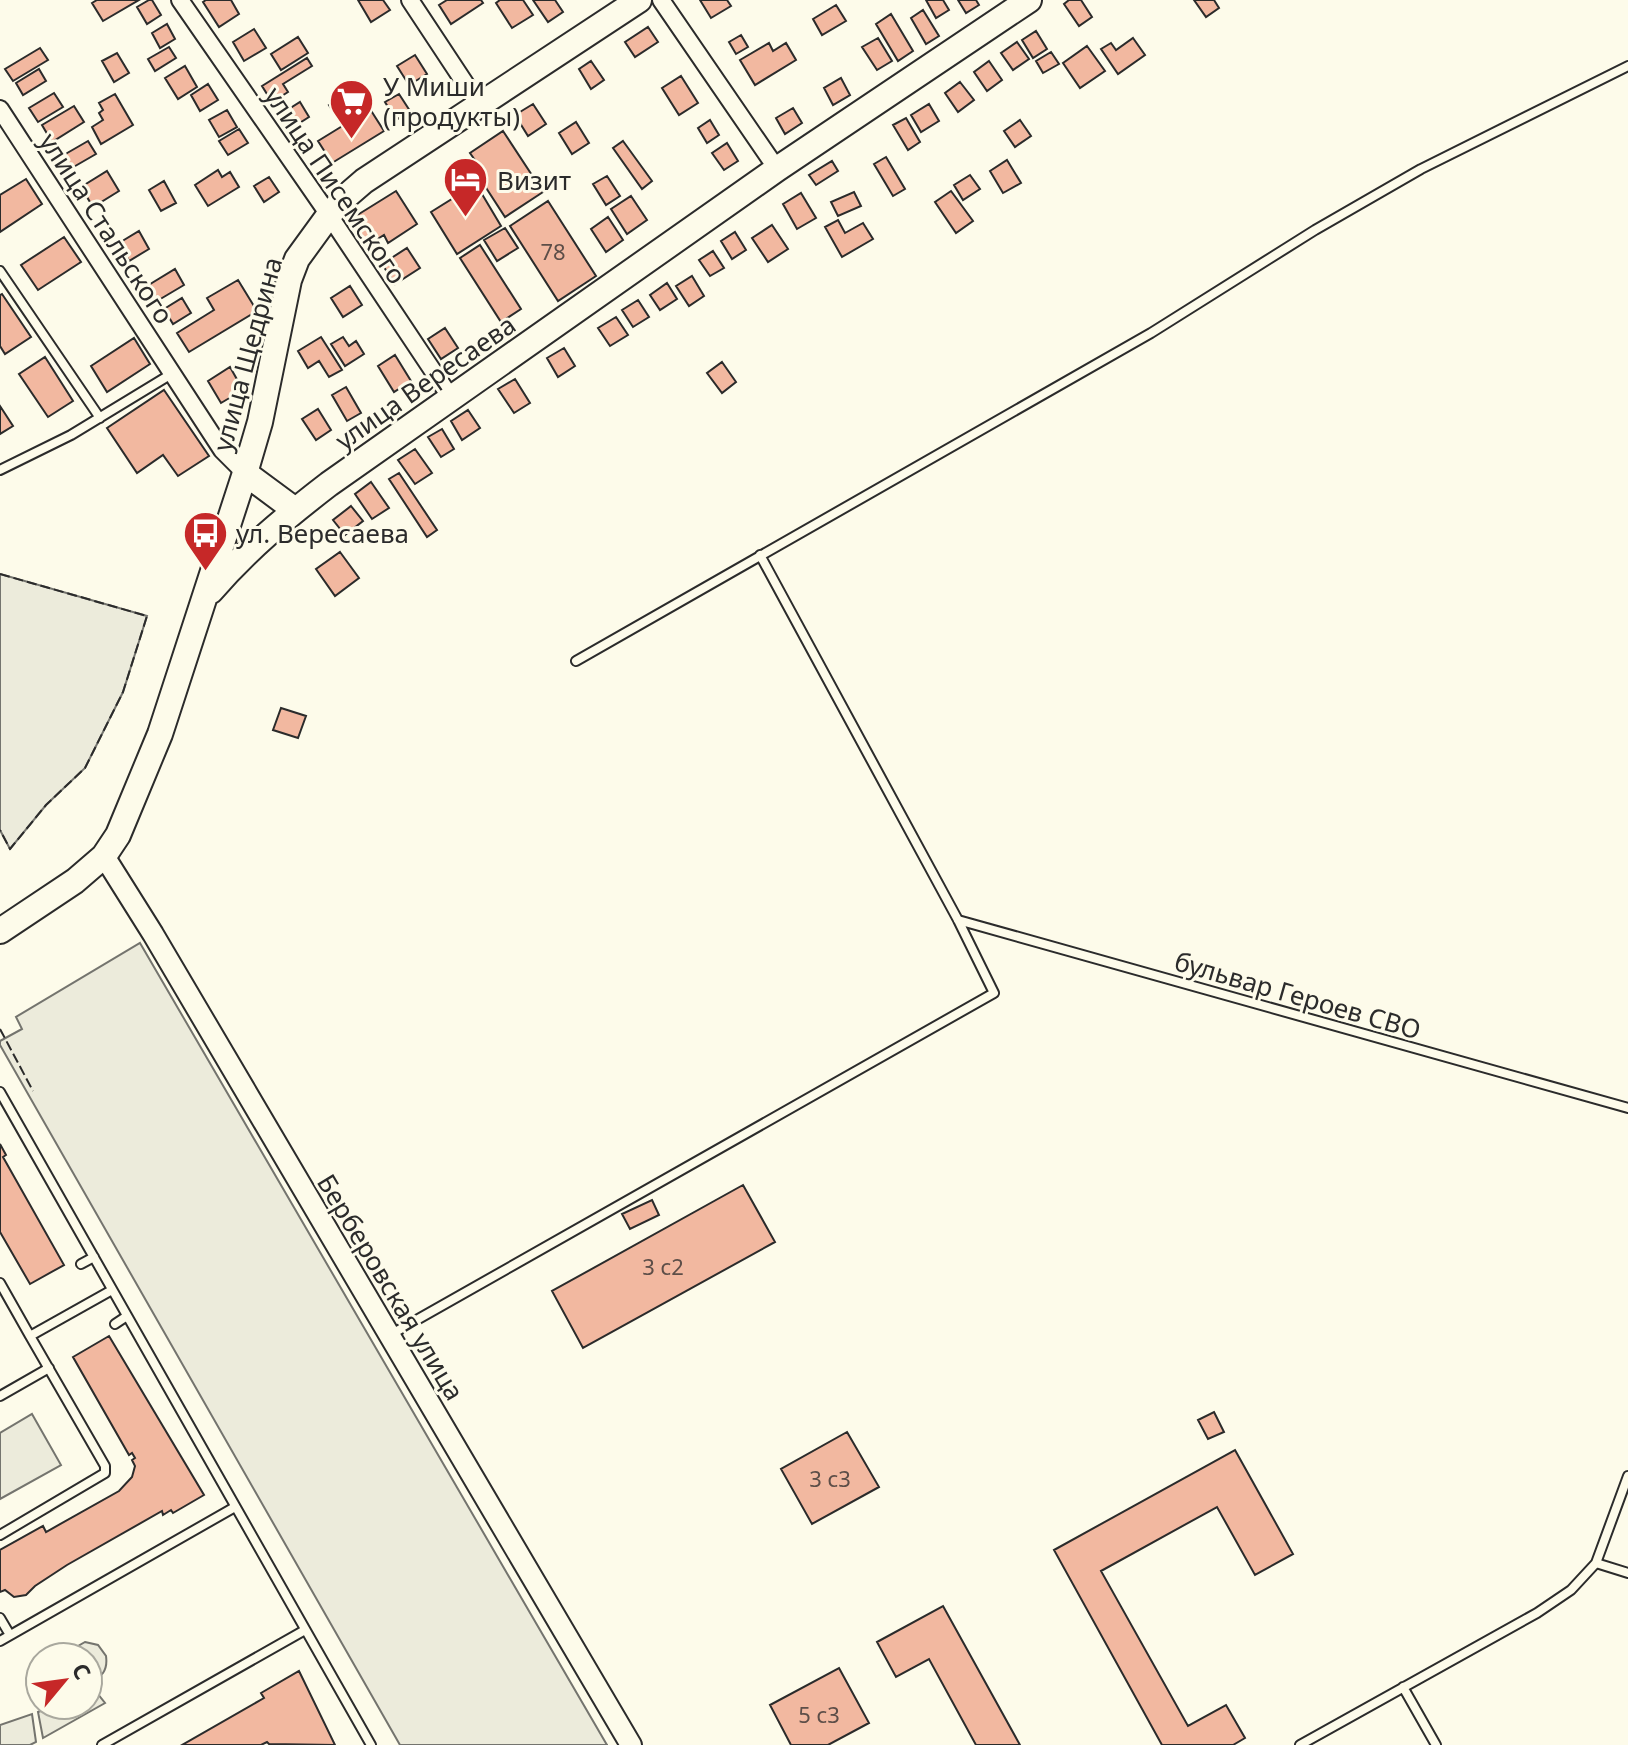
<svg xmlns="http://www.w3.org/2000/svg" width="1628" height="1745" viewBox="0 0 1628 1745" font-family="'Noto Sans',sans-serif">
<rect width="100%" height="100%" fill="#fdfbea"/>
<path fill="#ecebdb" stroke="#74746e" stroke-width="2" d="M0,574l147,42 -24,76 -38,76 -39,37 -36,44 -10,-19z
M140,943l467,802h1h-208l-400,-700v-4l22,-12 -6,-12z
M32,1414l29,51 -61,34v-66z
M85,1642l13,3 8,11c2,14 -4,23 -18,25v-24h-19l4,-8z
M92,1692l5,1 8,10 -62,35 -5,-26 18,-7h32v-11z
M32,1714l4,28 -6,3h-30v-20z"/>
<path fill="#f2b8a0" stroke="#2b2b2b" stroke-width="2" d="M97,0h42l-36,21 -11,-18z
M149,0h3l9,15 -14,9 -10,-17z
M206,0h25l8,14 -20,13 -16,-25z
M358,0h25l7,10 -19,12z
M447,0h34l2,3 -32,21 -12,-19z
M500,0h23l10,15 -21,13 -16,-25z
M533,0h22l8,12 -15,10z
M700,0h27l4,6 -20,12z
M926,0h17l6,10 -13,8z
M958,0h18l3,5 -13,8z
M1069,0h12l11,17 -13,9 -15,-22z
M1194,0h20l5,8 -13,9z
M836,5l10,16 -24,14 -9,-16z
M923,10l16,26 -13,8 -15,-26z
M891,14l22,37 -15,10 -22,-37z
M167,24l8,15 -15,9 -8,-15z
M648,27l10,15 -23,15 -10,-15z
M254,29l12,19 -22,13 -11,-19z
M1036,31l11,18 -14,9 -11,-18z
M741,35l7,12 -12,7 -7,-12z
M298,37l10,16 -27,17 -10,-16z
M878,38l14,23 -15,9 -15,-23z
M1133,38l12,17 -27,19 -17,-25 10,-6 5,7z
M1017,42l12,17 -16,11 -12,-17z
M769,43l4,8 13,-8 10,17 -41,25 -15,-25z
M1087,46l18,25 -25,17 -17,-25z
M169,47l7,11 -21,13 -7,-12z
M40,48l8,12 -35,21 -8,-12z
M1051,52l8,12 -16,9 -7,-12z
M117,53l12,20 -15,9 -12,-21z
M415,55l12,19 -18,11 -12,-19z
M307,58l5,8 -29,18 5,8 -16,10 -10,-16z
M591,61l13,19 -13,9 -12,-20z
M989,61l13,19 -15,11 -13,-19z
M185,66l12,21 -19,12 -13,-21z
M39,69l7,12 -23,14 -7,-12z
M681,76l17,27 -19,12 -17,-27z
M841,78l9,17 -17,10 -9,-17z
M960,82l14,18 -16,12 -13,-19z
M208,84l10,16 -18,11 -9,-16z
M355,89l8,14 -25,16 -9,-14z
M54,93l9,14 -25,15 -9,-14z
M115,94l18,31 -32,19 -9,-17 11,-7 -4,-7 4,-3 -4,-7z
M399,94l11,17 -14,9 -11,-18z
M300,102l9,15 -19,12 -9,-15z
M533,104l13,20 -18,12 -13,-21z
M929,104l10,17 -18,11 -10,-17z
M74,106l10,16 -32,20 -10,-17z
M793,108l9,15 -17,11 -9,-16z
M370,109l14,22 -52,32 -14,-22z
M227,110l10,17 -18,10 -10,-17z
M906,118l14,24 -12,8 -15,-25z
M710,120l9,15 -12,8 -9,-15z
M1020,120l11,16 -16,11 -11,-16z
M576,122l13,21 -17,11 -13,-21z
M239,129l9,14 -20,12 -9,-14z
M503,131l40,61 -38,25 -24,-37 5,-4 -16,-23z
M88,141l8,13 -26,15 -8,-13z
M623,141l29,40 -10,8 -29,-41z
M727,143l11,18 -14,9 -12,-17z
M886,157l19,32 -12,7 -19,-32z
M1007,160l14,23 -18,10 -13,-22z
M832,161l6,10 -22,14 -7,-10z
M218,170l4,7 8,-5 9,15 -31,19 -13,-21z
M107,171l12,20 -26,16 -12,-20z
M970,175l10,14 -17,11 -9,-15z
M607,176l13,20 -14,9 -13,-21z
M269,177l10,15 -15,10 -10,-16z
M26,179l16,25 -42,28v-37z
M164,181l12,22 -15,8 -12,-21z
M476,184l25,42 -44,28 -26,-42z
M396,191l21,33 -29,19 -4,-8 -16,10 -17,-26z
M951,191l22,30 -17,12 -21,-31z
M854,192l7,14 -23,10 -7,-14z
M801,193l15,25 -19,11 -14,-25z
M631,196l16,24 -20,14 -16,-25z
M548,201l48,75 -38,25 -48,-75z
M608,217l15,23 -17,12 -15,-23z
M838,220l7,13 18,-10 10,16 -31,18 -17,-30z
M772,225l16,24 -20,13 -16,-24z
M505,228l13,20 -21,13 -13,-21z
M139,231l10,18 -20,12 -10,-18z
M735,232l11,18 -14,9 -11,-18z
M64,237l17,25 -43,28 -17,-25z
M480,245l41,64 -20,13 -41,-64z
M407,248l13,20 -25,16 -13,-20z
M713,251l11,17 -14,8 -11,-16z
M175,269l9,16 -27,16 -10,-15z
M692,276l12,20 -15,10 -13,-20z
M238,280l19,31 -68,41 -12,-19 37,-23 -7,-12z
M667,283l10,16 -17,11 -10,-15z
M350,286l12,19 -19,12 -12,-19z
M2,294l29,43 -26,17 -5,-8v-51z
M182,298l9,15 -18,11 -9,-15z
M638,300l11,17 -16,10 -11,-17z
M616,317l12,18 -18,11 -12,-18z
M445,328l13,20 -17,11 -13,-20z
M321,337l21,33 -13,7 -10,-16 -11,7 -10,-17z
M343,337l6,9 7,-5 8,13 -19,12 -14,-22z
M134,338l16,26 -43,28 -16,-26z
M564,348l11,18 -17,11 -11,-19z
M395,355l16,26 -17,11 -16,-26z
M45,357l28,44 -25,16 -29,-43z
M722,362l14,20 -14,11 -15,-20z
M230,367l13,23 -22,13 -13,-22z
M515,379l15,24 -16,10 -16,-24z
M346,387l15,26 -14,8 -15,-26z
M164,390l45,66 -31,20 -15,-21 -26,18 -30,-45z
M0,406l13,20 -13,8z
M318,409l13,21 -15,10 -14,-21z
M468,410l12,18 -18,12 -11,-19z
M442,429l12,20 -13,8 -13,-20z
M415,449l17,24 -17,11 -17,-24z
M399,473l38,57 -10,7 -38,-58z
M371,482l18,26 -17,11 -17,-25z
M351,506l12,15 -18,14 -12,-15z
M340,552l19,26 -24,18 -19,-27z
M281,708l25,8 -8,22 -25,-8z
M0,1144l6,11 -3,2 61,108 -34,19 -30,-52z
M743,1185l32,57 -192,106 -31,-57z
M652,1200l7,15 -29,14 -8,-15z
M109,1336l95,159 -31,18 -2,-3 -8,5 -1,-4 -95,54 -32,21 -9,9 -12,2 -9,-7 -5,2v-42l43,-24 3,6 73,-41 13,-14 3,-11 -3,-6 3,-2 -3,-5 -3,2 -56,-98z
M1214,1412l10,20 -16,7 -10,-19z
M847,1432l32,55 -67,37 -31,-55z
M1235,1450l58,104 -38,21 -38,-68 -116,64 87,155 38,-21 19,33 -12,7h-71l-108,-195z
M943,1606l77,139h-44l-47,-86 -33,18 -19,-35z
M839,1668l30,55 -41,22h-37l-21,-40z
M299,1671l36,74 -66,-1 -2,-2 -6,3h-79l82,-47 -3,-5z"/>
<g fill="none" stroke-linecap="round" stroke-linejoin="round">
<defs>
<path id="service" d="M0,271l100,147
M0,470l71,-35 102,-62
M576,661l575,-328 164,-103 106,-61 207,-103
M958,920l670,188
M0,1092l371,653
M81,1264l13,-7
M0,1283l30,53 82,-46
M115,1324l12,-8
M390,1335l604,-342 -36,-73 -198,-365
M0,1396l49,-28
M0,1535l105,-62v-7l-75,-130
M1596,1563l32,10
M0,1618l10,17
M0,1641l235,-134
M1403,1687l33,58
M102,1745l203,-115
M1300,1745l237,-132 34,-23 25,-27 32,-87"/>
<path id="minor" d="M180,0l149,215 122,183
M410,0l70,106
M661,0l116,169
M0,109l222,341 23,23"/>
<path id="tertiary" d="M104,856l49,78 478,811"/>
<path id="secondary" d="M245,473l50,37
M211,591c35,-41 75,-74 118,-107l448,-315 252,-169
M0,931l75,-50 29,-25 14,-21 42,-101 85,-261 15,-51 29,-142 8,-21 32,-44 13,-15 22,-19 275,-181"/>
</defs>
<use href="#service" stroke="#2b2b2b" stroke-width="12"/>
<use href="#minor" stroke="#2b2b2b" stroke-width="20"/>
<use href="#tertiary" stroke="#2b2b2b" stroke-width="24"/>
<use href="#secondary" stroke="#2b2b2b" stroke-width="28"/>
<use href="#service" stroke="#fdfbea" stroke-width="8"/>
<use href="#minor" stroke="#fdfbea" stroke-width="16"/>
<use href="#tertiary" stroke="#fdfbea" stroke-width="20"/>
<use href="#secondary" stroke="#fdfbea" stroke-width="24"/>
<path stroke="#2b2b2b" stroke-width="2" stroke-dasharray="10 4" stroke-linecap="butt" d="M0,574l147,42 -24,76 -38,76 -39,37 -36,44 -10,-19
M0,1029l33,62"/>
</g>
<defs>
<symbol id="supermarket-pin" viewBox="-11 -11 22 30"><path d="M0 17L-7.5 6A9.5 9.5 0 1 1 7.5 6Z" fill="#c62828" stroke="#fdfbea"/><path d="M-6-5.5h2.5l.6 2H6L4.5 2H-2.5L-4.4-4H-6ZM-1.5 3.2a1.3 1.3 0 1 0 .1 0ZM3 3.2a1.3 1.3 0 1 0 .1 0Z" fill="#fff"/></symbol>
<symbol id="hotel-pin" viewBox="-11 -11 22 30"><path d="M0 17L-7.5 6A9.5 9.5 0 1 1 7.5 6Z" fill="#c62828" stroke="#fdfbea"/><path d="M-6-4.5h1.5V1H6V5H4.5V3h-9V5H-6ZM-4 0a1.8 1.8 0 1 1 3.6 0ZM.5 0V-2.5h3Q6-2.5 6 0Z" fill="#fff"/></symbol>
<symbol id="bus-pin" viewBox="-11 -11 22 30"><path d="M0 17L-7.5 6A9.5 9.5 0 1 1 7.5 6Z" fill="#c62828" stroke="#fdfbea"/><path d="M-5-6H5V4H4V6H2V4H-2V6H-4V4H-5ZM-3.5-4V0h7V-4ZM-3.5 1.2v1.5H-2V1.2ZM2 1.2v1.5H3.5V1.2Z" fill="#fff"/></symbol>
</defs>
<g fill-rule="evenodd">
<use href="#supermarket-pin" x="326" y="76" width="51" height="69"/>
<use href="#hotel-pin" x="440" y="154" width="51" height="69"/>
<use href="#bus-pin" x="180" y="508" width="51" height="69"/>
</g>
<g text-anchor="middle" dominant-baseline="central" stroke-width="6" stroke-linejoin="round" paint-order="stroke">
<g font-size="22" fill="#5d4e48">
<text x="553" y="251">78</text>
<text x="663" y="1266">3 с2</text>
<text x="830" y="1478">3 с3</text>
<text x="819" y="1714">5 с3</text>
</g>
<g font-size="26" fill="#2b2b2b" stroke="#fdfbea" text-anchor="start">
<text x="383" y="86">У Миши<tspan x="383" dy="30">(продукты)</tspan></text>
<text x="497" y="180">Визит</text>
<text x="236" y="533">ул. Вересаева</text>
</g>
<g font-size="26" fill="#2b2b2b" stroke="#fdfbea">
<text transform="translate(336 185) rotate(56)">улица Писемского</text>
<text transform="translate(107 228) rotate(57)">улица Стальского</text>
<text transform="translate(247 354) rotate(-75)">улица Щедрина</text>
<text transform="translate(425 382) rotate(-35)">улица Вересаева</text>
<text transform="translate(1298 995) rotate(16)">бульвар Героев СВО</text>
<text transform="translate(391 1287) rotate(59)">Берберовская улица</text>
</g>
</g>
<g transform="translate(64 1681) rotate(61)"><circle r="38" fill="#fdfbea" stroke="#a9a89e" stroke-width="2"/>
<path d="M0-6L14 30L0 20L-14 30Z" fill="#c62828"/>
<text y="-12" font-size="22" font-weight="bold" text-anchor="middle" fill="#2b2b2b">С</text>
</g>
</svg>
